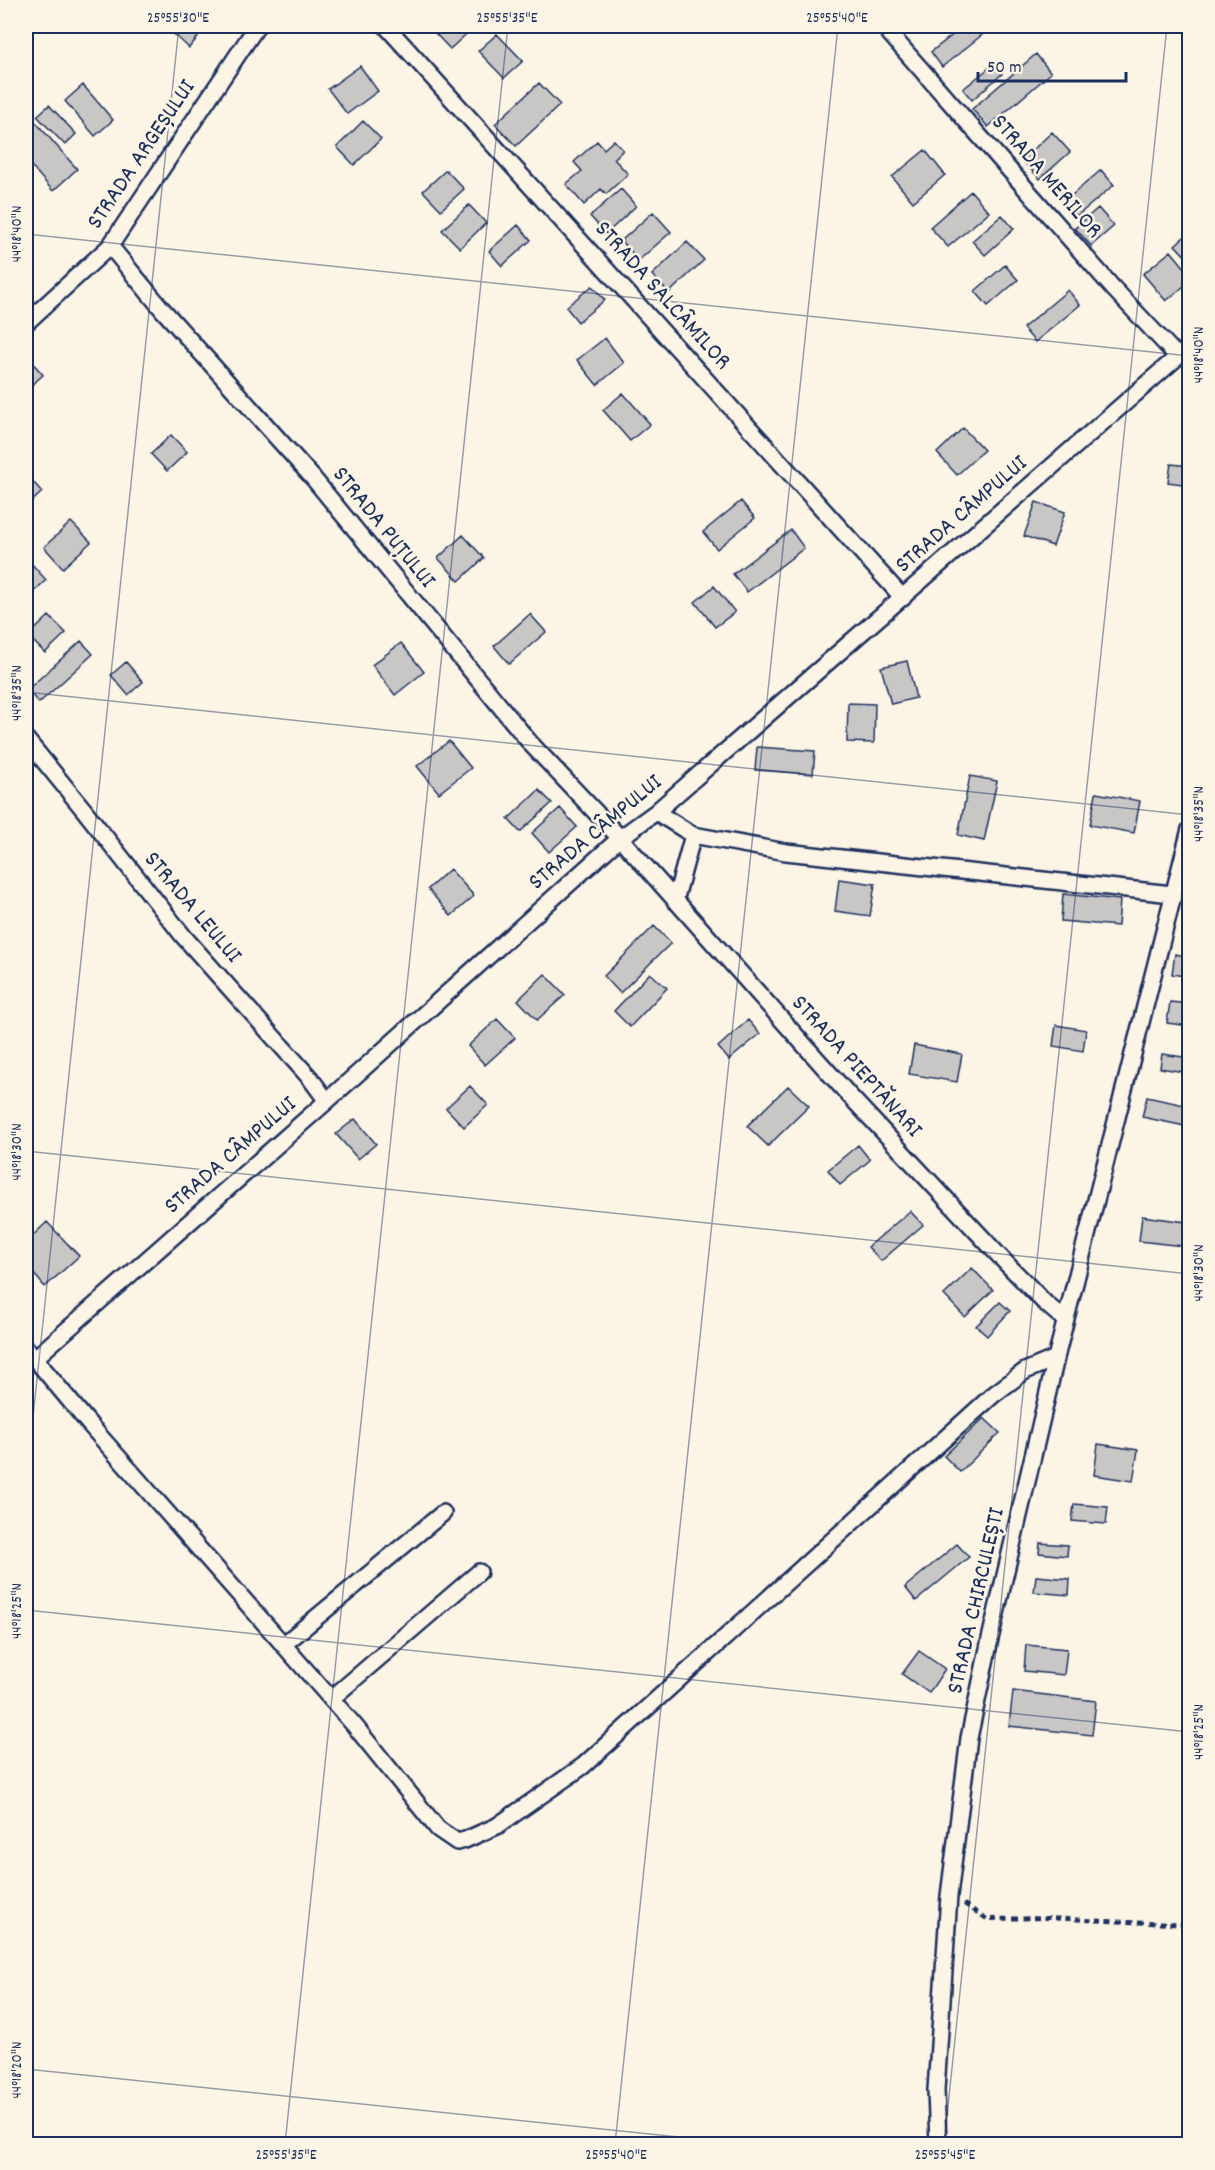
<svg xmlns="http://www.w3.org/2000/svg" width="1215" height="2170" viewBox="0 0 1215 2170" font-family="Dekko,sans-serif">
<rect width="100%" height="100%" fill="#fcf5e5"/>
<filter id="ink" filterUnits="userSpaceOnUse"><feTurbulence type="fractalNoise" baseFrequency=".0167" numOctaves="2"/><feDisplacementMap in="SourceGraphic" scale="12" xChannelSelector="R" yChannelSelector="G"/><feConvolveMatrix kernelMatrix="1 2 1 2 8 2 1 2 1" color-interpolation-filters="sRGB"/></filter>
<g filter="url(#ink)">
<path fill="#c8c7c6" stroke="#1b2f5e" stroke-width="1.5" d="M165,26h21l12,11 -9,11z
M439,26h36l-25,23 -17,-18z
M795,26h16l-9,7z
M964,26h10l8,9 -40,32 -11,-15z
M497,34l26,27 -19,17 -26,-27z
M1036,54l15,19 -63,54 -16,-18z
M994,64l8,10 -30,26 -9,-11z
M360,66l18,25 -31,23 -19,-25z
M539,83l21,22 -44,41 -21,-22z
M83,85l30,35 -18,16 -30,-35z
M49,105l27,29 -11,11 -28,-29z
M32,118l45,51 -24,22 -27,-31v-36z
M363,121l18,18 -27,26 -17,-18z
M1052,132l18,20 -30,27 -18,-19z
M614,140l9,10 -9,9 14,15 -22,20 -5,-5 -17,16 -18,-21 16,-13 -8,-9 23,-21 7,8z
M925,150l20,25 -32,27 -21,-25z
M446,170l18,19 -23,21 -18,-19z
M1101,170l13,15 -37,31 -12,-15z
M621,189l15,17 -30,28 -16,-18z
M971,191l18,21 -41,35 -18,-20z
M469,205l17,18 -26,25 -18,-18z
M1098,208l16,18 -23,20 -16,-18z
M653,212l18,20 -32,28 -18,-19z
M1002,215l12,14 -29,26 -13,-14z
M518,225l13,15 -29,26 -13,-15z
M1190,232v29l-15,-16z
M687,242l17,18 -35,33 -17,-18z
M1171,251l19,23v7l-24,20 -23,-27z
M1005,265l13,15 -30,26 -13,-15z
M592,286l13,14 -27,22 -12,-15z
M1068,290l12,15 -45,37 -12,-14z
M605,338l19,25 -27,22 -20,-25z
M27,356l16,19 -17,15v-33z
M623,393l27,31 -20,17 -27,-31z
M963,428l21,22 -27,25 -20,-22z
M171,435l16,17 -20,19 -16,-17z
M1171,464l19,2v19l-22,-3z
M26,474l16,18 -16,15z
M741,501l14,17 -38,31 -14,-17z
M1036,502l29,10 -12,34 -29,-10z
M71,522l20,20 -28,26 -19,-21z
M791,530l13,18 -57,44 -14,-18z
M463,535l21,23 -25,23 -21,-23z
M29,561l17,19 -20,19v-34z
M714,586l21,26 -20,15 -20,-25z
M530,614l16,18 -37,32 -15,-18z
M49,616l17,17 -21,20 -17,-17z
M81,641l12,13 -54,49 -12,-13z
M401,643l23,29 -29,23 -23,-30z
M907,661l9,37 -25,6 -10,-37z
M126,662l17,20 -15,13 -17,-20z
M848,703l27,1 -1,39 -27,-1z
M449,741l22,27 -32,25 -22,-27z
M757,747l58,4 -2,23 -58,-4z
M970,776l27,5 -13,60 -26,-6z
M539,790l13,13 -32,29 -12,-13z
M1096,793l44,8 -6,32 -44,-8z
M560,808l17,19 -28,25 -17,-19z
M450,869l24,27 -23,20 -23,-27z
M839,879l36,5 -5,32 -35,-5z
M1063,894l57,6 -2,26 -57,-5z
M654,926l17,17 -51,50 -16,-17z
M1175,954l15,3v20l-18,-3z
M650,973l17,15 -37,39 -16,-16z
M545,974l20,21 -28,25 -19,-20z
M1170,1002l20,2v22l-23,-3z
M497,1019l18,19 -30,27 -17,-19z
M748,1020l12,14 -31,26 -11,-13z
M1056,1025l30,5 -3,21 -30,-5z
M914,1045l48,9 -5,28 -48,-8z
M1162,1054l28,4v15l-30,-5z
M470,1086l18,19 -24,22 -18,-19z
M788,1086l21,20 -41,40 -21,-20z
M1147,1097l42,9 -4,20 -43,-9z
M355,1119l21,25 -18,15 -22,-25z
M858,1145l12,15 -30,25 -12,-15z
M910,1211l13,14 -42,36 -13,-14z
M1142,1216l44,6 -3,24 -44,-5z
M47,1222l32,34 -34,31 -19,-22v-23z
M972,1268l21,22 -28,27 -21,-22z
M1000,1302l10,9 -23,25 -11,-10z
M984,1418l16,15 -40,39 -16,-16z
M1098,1444l40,6 -5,31 -39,-6z
M1074,1504l34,3 -2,17 -34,-3z
M1040,1543l28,2 -1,11 -28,-3z
M957,1544l12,13 -53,44 -11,-14z
M1036,1576l34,3 -1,16 -35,-3z
M1026,1645l41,4 -3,26 -40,-4z
M919,1651l26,18 -16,24 -27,-19z
M1013,1691l83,10 -4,34 -83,-9z"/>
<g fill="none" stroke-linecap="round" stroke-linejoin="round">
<defs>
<path id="street" d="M386,26l517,572
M883,26l230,262 64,68
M110,246l52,63 151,169 218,266 89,94 227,255 158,169 40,41 20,17
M26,323l84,-77 147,-220
M26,739l58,71 100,127 126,141 17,23
M656,812l37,23 93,17 386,42
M675,901l18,-66
M26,1348l64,77 264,300 84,104 19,13 8,-2 32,-14 86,-60 410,-371 32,-24 31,-13
M34,1359l293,-258 293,-263 36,-26 534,-466
M283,1645l160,-132
M331,1699l148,-127
M938,2144l-2,-54 13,-194 20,-158 21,-99 66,-281 134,-529"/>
</defs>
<use href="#street" stroke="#1b2f5e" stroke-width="20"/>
<path stroke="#1b2f5e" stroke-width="4" stroke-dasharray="6 4.5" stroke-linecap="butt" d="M964,1904l23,15 60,-1 143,7"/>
<use href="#street" stroke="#fcf5e5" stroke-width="15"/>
</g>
</g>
<path fill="none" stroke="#1b2f5e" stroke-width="1.5" stroke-opacity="0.45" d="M26,234l1164,122M26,692l1164,123M26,1151l1164,123M26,1484l153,-1458M26,1610l1164,122M26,2069l720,75M285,2144l223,-2118M615,2144l223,-2118M944,2144l223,-2118"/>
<g text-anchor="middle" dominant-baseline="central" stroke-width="5" stroke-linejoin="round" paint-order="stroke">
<g font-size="24" fill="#1b2f5e" stroke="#fcf5e5">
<text transform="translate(142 155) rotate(-56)">STRADA ARGEȘULUI</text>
<text transform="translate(1046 177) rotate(49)">STRADA MERILOR</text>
<text transform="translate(662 296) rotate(48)">STRADA SALCÂMILOR</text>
<text transform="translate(962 515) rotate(-41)">STRADA CÂMPULUI</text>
<text transform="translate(383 528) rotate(51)">STRADA PUȚULUI</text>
<text transform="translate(596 833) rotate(-40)">STRADA CÂMPULUI</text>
<text transform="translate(192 908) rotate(50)">STRADA LEULUI</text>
<text transform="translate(856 1067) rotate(48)">STRADA PIEPTĂNARI</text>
<text transform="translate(231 1156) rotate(-41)">STRADA CÂMPULUI</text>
<text transform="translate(977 1601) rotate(-77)">STRADA CHIRCULEȘTI</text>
</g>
</g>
<rect width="1215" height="2170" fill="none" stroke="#fcf5e5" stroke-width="66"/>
<path d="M978 72v9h148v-9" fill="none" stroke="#1b2f5e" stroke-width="3"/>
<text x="987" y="72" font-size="18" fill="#1b2f5e" stroke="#fcf5e5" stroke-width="4.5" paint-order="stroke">50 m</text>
<rect x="33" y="33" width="1149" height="2104" fill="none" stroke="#1b2f5e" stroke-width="2"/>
<g font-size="15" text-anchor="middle" fill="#1b2f5e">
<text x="178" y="22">25°55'30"E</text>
<text x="507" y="22">25°55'35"E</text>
<text x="837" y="22">25°55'40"E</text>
<text transform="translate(16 234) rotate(-90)" y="5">44°18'40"N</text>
<text transform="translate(1198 355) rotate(-90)" y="5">44°18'40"N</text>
<text transform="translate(16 693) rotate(-90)" y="5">44°18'35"N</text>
<text transform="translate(1198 814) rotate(-90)" y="5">44°18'35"N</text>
<text transform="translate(16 1152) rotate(-90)" y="5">44°18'30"N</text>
<text transform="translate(1198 1273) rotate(-90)" y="5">44°18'30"N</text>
<text transform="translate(16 1611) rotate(-90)" y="5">44°18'25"N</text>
<text transform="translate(1198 1732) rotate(-90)" y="5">44°18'25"N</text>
<text transform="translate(16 2070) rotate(-90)" y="5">44°18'20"N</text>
<text x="286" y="2159">25°55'35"E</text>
<text x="616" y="2159">25°55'40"E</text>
<text x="945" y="2159">25°55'45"E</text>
</g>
</svg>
